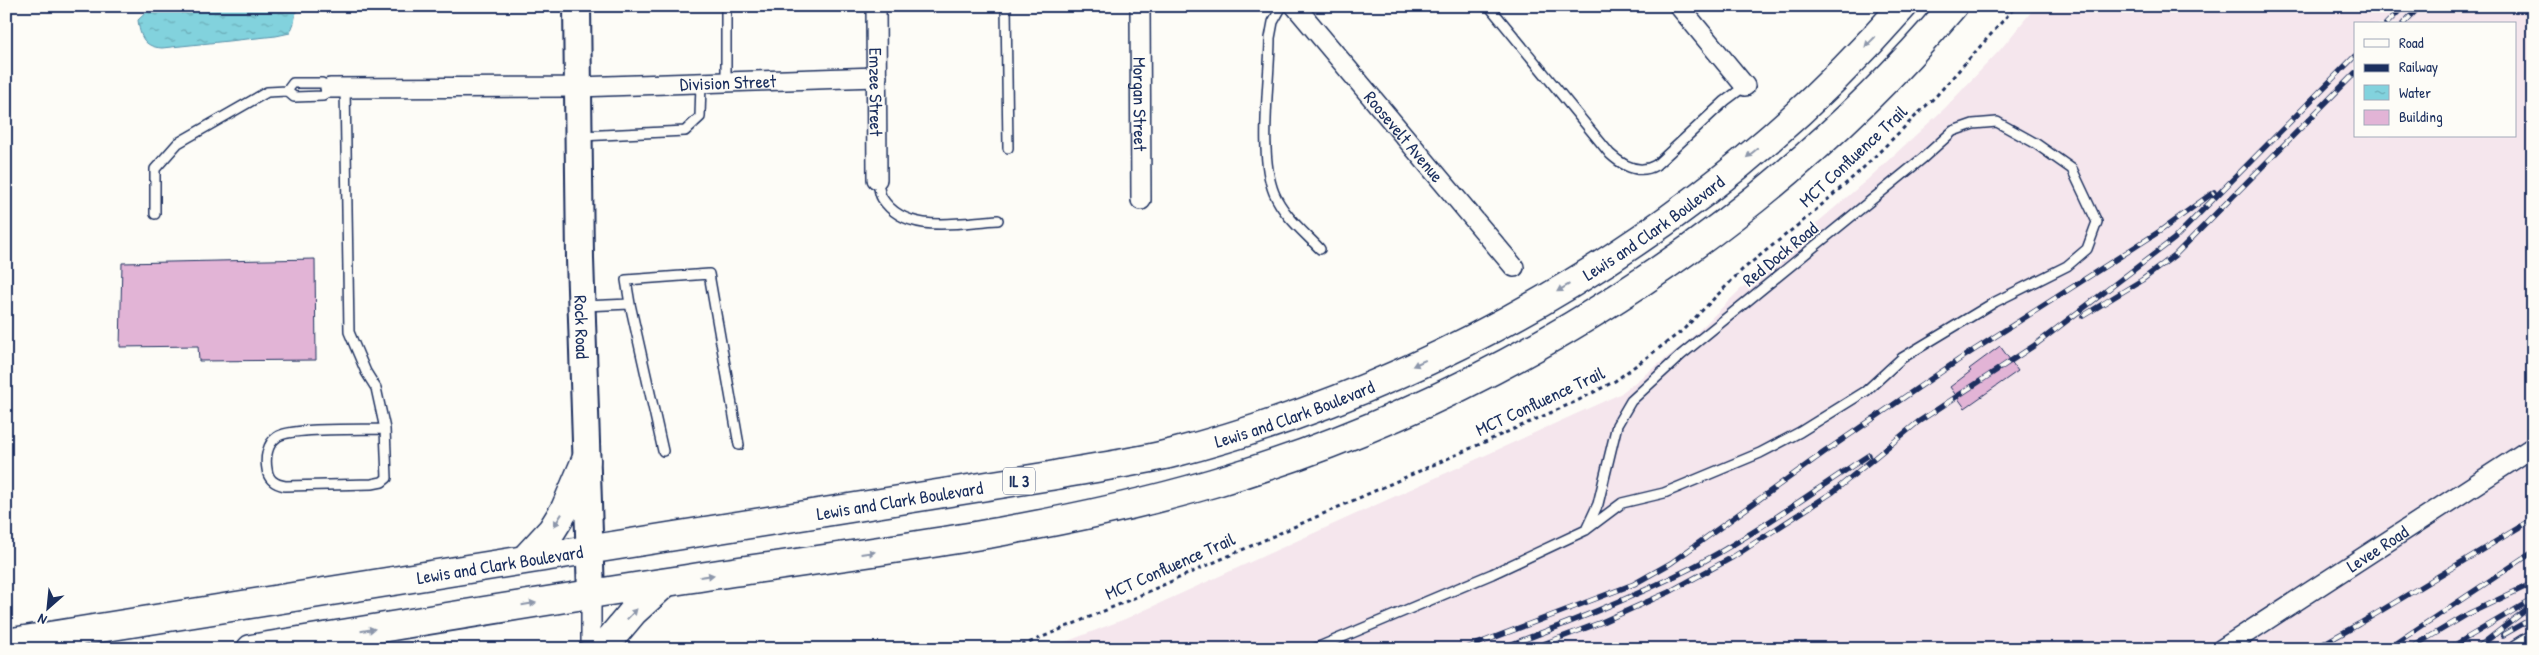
<svg xmlns="http://www.w3.org/2000/svg" width="2539" height="655" viewBox="0 0 2539 655" font-family="'Patrick Hand',sans-serif">
<defs>
<pattern id="water-ripples" width="26" height="14" patternUnits="userSpaceOnUse" patternTransform="scale(1.25)"><rect width="26" height="14" fill="#82d2dd"/><path d="M2 4q2-2 4 0t4 0M15 11q2-2 4 0t4 0" fill="none" stroke="#6aabb6"/></pattern>
</defs>
<rect width="100%" height="100%" fill="#fdfcf7"/>
<filter id="ink" filterUnits="userSpaceOnUse"><feTurbulence type="fractalNoise" baseFrequency=".02" numOctaves="2"/><feDisplacementMap in="SourceGraphic" scale="10" xChannelSelector="R" yChannelSelector="G"/><feConvolveMatrix kernelMatrix="1 2 1 2 8 2 1 2 1" color-interpolation-filters="sRGB"/></filter>
<g filter="url(#ink)">
<path fill="#f5e6ed" fill-rule="evenodd" d="M2036,6h497v643h-1486l78,-30 495,-225 67,-52 61,-60 120,-103 77,-71 55,-58zM2355,24h160v112h-160z"/>
<path fill="url(#water-ripples)" stroke="#5991aa" d="M153,6h144l-3,17 -4,10 -14,3 -114,12c-18,-1 -22,-11 -24,-28z"/>
<path fill="#e2b4d6" stroke="#1b2f5e" d="M315,259l1,101 -117,1 -1,-15 -78,1 2,-84z
M2000,346l18,25 -53,37 -15,-21 21,-16 -2,-2z"/>
<g fill="none" stroke-linecap="round" stroke-linejoin="round">
<defs>
<path id="lane" d="M1006,6l2,142
M1282,6l-9,16 -3,16c0,43 -12,116 4,155 9,22 30,39 46,56
M1489,6l121,148c13,12 29,21 46,11l69,-64 20,-15
M726,82v-76
M293,83h29l8,5 -7,8 -29,1 -7,-6z
M345,87l4,245 17,40 10,16 9,41 2,49 -5,4 -10,2 -87,2c-10,-2 -17,-6 -18,-17 -2,-11 0,-25 10,-32 13,-10 87,-7 108,-8
M581,136l104,-5 15,-14 1,-34
M877,179c2,6 2,14 5,19 24,38 78,24 116,22
M155,214v-45l23,-26 89,-51 20,-1
M630,304l33,147
M584,306l46,-2 -4,-24 83,-6 30,171
M1314,649l178,-75 94,-44 36,-27 42,-10 96,-40 40,-21 66,-41 36,-33 93,-56 72,-36 20,-17 10,-27 -25,-53 -37,-26 -38,-21 -24,2 -20,7 -30,27 -242,197 -50,46 -14,24 -19,79 -12,26
M2509,649l24,-15"/>
<g id="street">
<path id="s1" d="M876,6l1,173"/>
<path id="s2" d="M1140,6l1,194"/>
<path id="s3" d="M1295,6l219,261"/>
<path d="M1679,6l66,80"/>
<path id="s4" d="M330,88l248,-1 299,-10"/>
<path d="M591,594v55"/>
<path id="s5" d="M2222,649l311,-202"/>
</g>
<g id="secondary">
<path id="s6" d="M577,6l3,253 11,335"/>
</g>
<g id="highway">
<path d="M526,558l26,-28 13,-21 21,-49"/>
<path id="s7" d="M6,643l1044,-167c41,-8 83,-13 123,-23 279,-73 540,-230 730,-447"/>
<path d="M251,649c161,-26 321,-53 482,-77 161,-23 323,-43 480,-89 282,-83 550,-252 740,-477"/>
<path d="M602,649l31,-37 32,-29"/>
</g>
</defs>
<use href="#lane" stroke="#1b2f5e" stroke-width="12"/>
<use href="#street" stroke="#1b2f5e" stroke-width="22"/>
<use href="#secondary" stroke="#1b2f5e" stroke-width="30"/>
<use href="#highway" stroke="#1b2f5e" stroke-width="31"/>
<path stroke="#1b2f5e" stroke-width="3" stroke-dasharray="4 4" stroke-linecap="butt" d="M998,649l28,-5 99,-42 452,-201 38,-20 67,-50 60,-61 67,-54 51,-45 77,-76 79,-89"/>
<use href="#lane" stroke="#fdfcf7" stroke-width="9"/>
<use href="#street" stroke="#fdfcf7" stroke-width="19"/>
<use href="#secondary" stroke="#fdfcf7" stroke-width="26"/>
<use href="#highway" stroke="#fdfcf7" stroke-width="28"/>
<defs>
<path id="rail" d="M2386,24l18,-18
M2403,24l17,-18
M2083,316l59,-36 33,-25 180,-182
M2503,635l30,-17
M1464,649l170,-65 37,-21 152,-110 137,-94 200,-128 54,-39
M1499,649c64,-24 129,-49 190,-80 63,-32 121,-76 180,-114
M1530,649l72,-27 67,-30 64,-35 100,-65 85,-70 117,-77 139,-106 181,-183
M2314,649l45,-25 174,-105
M2387,649l146,-97
M2409,649l59,-35 65,-31
M2448,649l85,-50
M2476,649l51,-40"/>
</defs>
<use href="#rail" stroke="#1b2f5e" stroke-width="5.5"/>
<use href="#rail" stroke="#fdfcf7" stroke-width="4" stroke-dasharray="11" stroke-linecap="butt"/>
</g>
<defs><path id="oneway-solid" d="M-6-.8H1V-3.2L6.5 0L1 3.2V.8H-6Z" transform="scale(1.25)"/></defs>
<g fill="#8c96aa">
<use href="#oneway-solid" transform="translate(1870 42) rotate(135)"/>
<use href="#oneway-solid" transform="translate(1752 153) rotate(140)"/>
<use href="#oneway-solid" transform="translate(1563 288) rotate(149)"/>
<use href="#oneway-solid" transform="translate(1419 363) rotate(155)"/>
<use href="#oneway-solid" transform="translate(558 520) rotate(122)"/>
<use href="#oneway-solid" transform="translate(868 553) rotate(-8)"/>
<use href="#oneway-solid" transform="translate(707 576) rotate(-8)"/>
<use href="#oneway-solid" transform="translate(529 604) rotate(-9)"/>
<use href="#oneway-solid" transform="translate(632 614) rotate(-46)"/>
<use href="#oneway-solid" transform="translate(368 630) rotate(-9)"/>
</g>
</g>
<g text-anchor="middle" dominant-baseline="central" stroke-width="4" stroke-linejoin="round" paint-order="stroke">
<rect fill="#fdfcf7" stroke="#5f6c8c" stroke-width="1" x="1003" y="467.5" width="32" height="27" rx="4"/>
<g font-size="16" font-weight="bold" fill="#1b2f5e">
<text x="1019" y="481">IL 3</text>
</g>
<g font-size="18" fill="#1b2f5e" stroke="#fdfcf7">
<text stroke="none"><textPath href="#s4" startOffset="398">Division Street</textPath></text>
<text stroke="none"><textPath href="#s1" startOffset="86">Emzee Street</textPath></text>
<text stroke="none"><textPath href="#s2" startOffset="98">Morgan Street</textPath></text>
<text stroke="none"><textPath href="#s3" startOffset="170">Roosevelt Avenue</textPath></text>
<text transform="translate(1853 156) rotate(-43)">MCT Confluence Trail</text>
<text stroke="none"><textPath href="#s7" startOffset="1716">Lewis and Clark Boulevard</textPath></text>
<text transform="translate(1780 254) rotate(-39)">Red Dock Road</text>
<text stroke="none"><textPath href="#s6" startOffset="321">Rock Road</textPath></text>
<text transform="translate(1540 401) rotate(-25)">MCT Confluence Trail</text>
<text stroke="none"><textPath href="#s7" startOffset="1310">Lewis and Clark Boulevard</textPath></text>
<text stroke="none"><textPath href="#s7" startOffset="905">Lewis and Clark Boulevard</textPath></text>
<text stroke="none"><textPath href="#s5" startOffset="185">Levee Road</textPath></text>
<text stroke="none"><textPath href="#s7" startOffset="500">Lewis and Clark Boulevard</textPath></text>
<text transform="translate(1170 566) rotate(-24)">MCT Confluence Trail</text>
</g>
</g>
<rect width="2539" height="655" fill="none" stroke="#fdfcf7" stroke-width="25"/>
<rect x="12" y="12" width="2514" height="630" fill="none" stroke="#1b2f5e" stroke-width="2" filter="url(#ink)"/>
<rect x="2354" y="22" width="162" height="115" fill="#fdfcf7" stroke="#a3aaba"/>
<rect x="2364" y="39" width="25" height="8" fill="#fdfcf7" stroke="#a3aaba"/>
<text x="2399" y="48" font-size="15" fill="#1b2f5e">Road</text>
<rect x="2364" y="64" width="25" height="8" fill="#1b2f5e" stroke="#a3aaba"/>
<text x="2399" y="72" font-size="15" fill="#1b2f5e">Railway</text>
<rect x="2364" y="85" width="25" height="15" fill="url(#water-ripples)" stroke="#a3aaba"/>
<text x="2399" y="98" font-size="15" fill="#1b2f5e">Water</text>
<rect x="2364" y="110" width="25" height="15" fill="#e2b4d6" stroke="#a3aaba"/>
<text x="2399" y="122" font-size="15" fill="#1b2f5e">Building</text>
<g transform="translate(48 608) rotate(207)" stroke="#fdfcf7" stroke-width="4" paint-order="stroke">
<path d="M0-4L9 19L0 12L-9 19Z" fill="#1b2f5e"/>
<text y="-8" font-size="14" font-weight="bold" text-anchor="middle" fill="#1b2f5e">N</text>
</g>
</svg>
